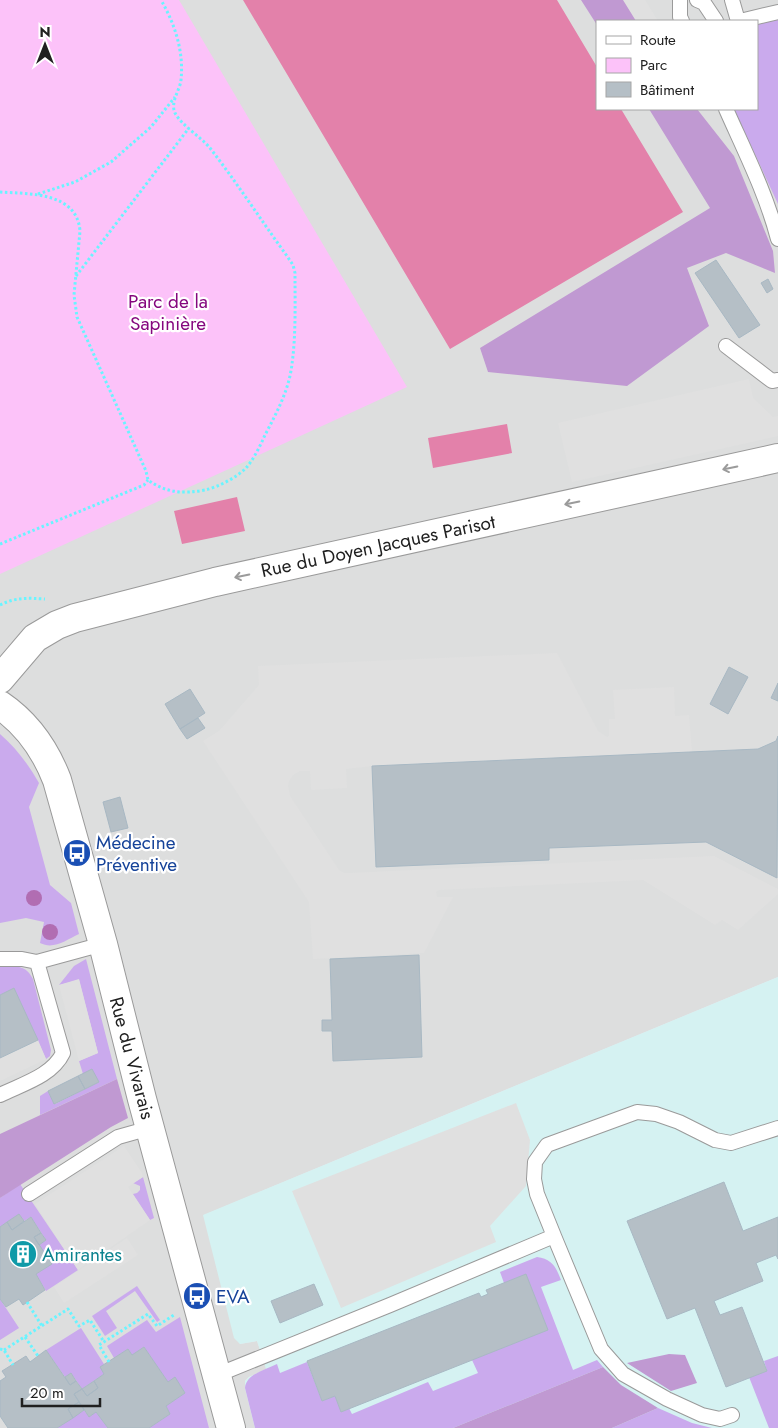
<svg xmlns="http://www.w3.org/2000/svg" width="778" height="1428" viewBox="0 0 778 1428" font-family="Jost,sans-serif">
<rect width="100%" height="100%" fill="#e6eaf1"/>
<path fill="#dddede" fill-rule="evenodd" d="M0,0h778v977l-574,238 36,129 17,-3 10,28 -18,8 -4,4v7l10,40h-255zM597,21h160v88h-160z"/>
<path fill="#d5f2f2" d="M778,977v451h-523l-10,-40v-7l4,-4 17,-8 -9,-28 -17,3 -6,-6 -31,-123z"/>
<path fill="#caaaed" d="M778,18v186l-44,-95h23v-85z
M0,734c17,15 28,30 39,49l-10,24 21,78 21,18 8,31c-13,6 -25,16 -39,9l4,-21 -18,-4 -26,5z
M86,959l31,120 -77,36v-19l8,-5 7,13 44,-22 -7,-12 -9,4 -4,-13 19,-8 -19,-73 -20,5 15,-19z
M13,966c11,1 15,4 20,13l18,71 -1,6 -4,3 -32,-70 -14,6v-28z
M143,1177l11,41 -4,2 -17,-26 4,-1 3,-3v-4l-7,-3z
M20,1184l58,86 -32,21 -10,-17 15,-10 -12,-19 7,-5 -15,-23 -7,4 -5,-7 -19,13v-29z
M537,1257c15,2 19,10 24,23l-20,7 32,83 24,-10 6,7 -150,61h-198l-10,-40c1,-14 20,-18 32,-24l3,9 27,-11 15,39 13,-5 6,15 8,-3 3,6 76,-32 5,9 45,-18 -6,-13 32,-77 -4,-11z
M137,1286l23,34 -3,2 -22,-31 -29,20 11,17 -12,8 -13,-20z
M0,1299l19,29 -19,12z
M180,1317l29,111h-60l21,-14 -4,-8 19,-13 -10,-15 -7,4 -24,-35 -12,8 -4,-6 -14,9 -7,-12 40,-26 9,12z
M81,1328l23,36 -3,3 3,7 -22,15 -11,-16 -6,4 -19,-27z
M778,1356v72h-9l-20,-51 18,-6 -3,-10z
M658,1408l34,15 20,5h-100z
M84,1410l5,7 7,-5 12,16h-51z"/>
<path fill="#c099d2" d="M581,0h45l12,21h-41v4z
M649,109h48l37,47 39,95 2,22 -49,-20 -39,15 22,58 -82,60 -139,-14 -8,-24 230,-140z
M117,1079l11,39 -17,9 -111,71v-64z
M669,1354l16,1 12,28 -26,8 -44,-28z
M603,1367l18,18 37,23 -46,20h-159z"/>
<path fill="#fcc2f9" d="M0,0h179l228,387 -407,187z"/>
<path fill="#e381aa" d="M243,0h314l40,67v42h24l62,103 -233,137z
M507,424l5,29 -79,15 -5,-30z
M237,497l8,34 -63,13 -8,-33z"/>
<path fill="#e0e0e0" d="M623,0h22l13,21h-22z
M749,379l4,19 20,19 5,-1v20l-206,46 -14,-59z
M557,653l41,78 9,6 2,-1v-17h6l-2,-29 61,-3 1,29 14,-1 3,37 -320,14 -26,3 1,19 -36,2 -1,-19h-10l-7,4 -4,6 -1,5 2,10 49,74 5,3h5l365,-17 64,33v5l-40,36 -16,-10 -7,5 -72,-45 -204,10 -3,2 1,5h16l-29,56 -111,6 -4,-57 -106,-161 16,-10 40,-46 -1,-19z
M79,979l19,74 -19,8 -20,-76z
M38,1040l8,19 -46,22v-23z
M516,1103l14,37 -4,46 -36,40 6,16 -155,66 -49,-117z
M124,1146l18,27 1,4 -15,10 22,33 -72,50 -43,-66z
M127,1238l11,17 -74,48 -10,-16z"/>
<path fill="#b5bfc6" stroke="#a8b8c3" d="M716,260l44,65 -21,13 -44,-65z
M768,279l5,10 -6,4 -6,-10z
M729,667l19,10 -20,37 -18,-10z
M778,683v18l-7,-3z
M190,689l15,24 -25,16 -15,-25z
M198,718l7,10 -18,11 -7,-10z
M778,736l-1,142 -71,-36 -157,6v12l-173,7 -4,-101 386,-17 18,-8z
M120,797l8,31 -17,4 -8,-30z
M419,955l3,102 -89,4 -1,-30h-10v-11h10l-2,-61z
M14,988l24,52 -38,18v-63z
M92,1069l7,13 -14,7 -7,-13z
M78,1076l7,13 -31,15 -6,-13z
M724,1182l19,49 35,-14v42l-2,-4 -20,8 7,18 -49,20 6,14 22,-8 25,64 -41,16 -31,-79 -28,11 -40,-98z
M19,1214l5,7 -12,9 -5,-8z
M31,1217l10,16 -7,4 18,27 -16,10 9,16 -22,15 -4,-6 -13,8 -6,-8v-72l7,-5 5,8z
M41,1233l5,7 -7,5 -5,-8z
M526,1274l22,56 -207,82 -6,-16 -13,5 -15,-40 172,-68 2,4 7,-3 -2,-4z
M314,1284l9,21 -43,18 -9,-22z
M144,1347l24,35 7,-5 10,16 -19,13 4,8 -21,14h-41l-12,-16 -7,5 -15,-23 8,-5 5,7 11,-8 -4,-7 10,-7 -4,-7 28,-18 4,6z
M46,1350l24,35 6,-4 6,8 -8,5 5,8 -11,7 5,9 -16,10h-49l-8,-12v-35l6,-4 -4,-6 24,-15 4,6z
M71,1373l5,8 -6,4 -5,-8z
M94,1381l4,7 -11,8 -5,-7z
M79,1402l5,8 -11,8 -5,-9z"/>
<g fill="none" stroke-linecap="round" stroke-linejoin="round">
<defs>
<path id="service" d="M680,0v17l2,4
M697,0l7,3 12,18
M732,0l6,21
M740,21l38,-9
M726,109c19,43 40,84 52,130
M726,346l46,35 6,-1
M0,959h22l15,3 66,-18
M0,1095c22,-11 52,-19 63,-42l-26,-91
M29,1194l89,-57 32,-9
M554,1236l47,113 22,25 44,25 35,16 18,4 12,-4
M217,1375l173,-70 164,-69 -17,-42 -3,-15 1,-17 12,-17 90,-33 19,2 23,8 36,18 16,3 47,-15"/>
<path id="tertiary" d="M0,679l35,-41 22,-13 18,-7 140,-36 563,-124
M0,705c28,19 45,44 57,75l46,164 39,155 89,329"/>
</defs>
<use href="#service" stroke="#9a9a9a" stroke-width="16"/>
<use href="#tertiary" stroke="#9a9a9a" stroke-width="30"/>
<path stroke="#69f4ff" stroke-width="3" stroke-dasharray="2.5 2.5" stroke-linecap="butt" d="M0,192c30,2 77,0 80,39l-6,64 3,22 69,154 2,9c18,13 35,14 57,10 13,-3 31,-12 41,-22 8,-9 14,-22 19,-33 12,-23 24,-45 27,-71 4,-29 3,-61 3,-91l-2,-8 -6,-9c-26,-36 -50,-73 -77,-108 -9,-11 -29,-23 -35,-35 -5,-11 5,-23 6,-33 3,-28 -6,-56 -20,-80
M38,194l37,-12 36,-20 40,-35 24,-30
M76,276l113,-148
M0,544l144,-59 4,-5
M0,605c16,-8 28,-7 45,-6
M27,1302l15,24
M25,1337l13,19
M0,1349l4,1 9,15
M4,1350l64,-41 11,17 11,-6 14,22
M109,1362l-10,-17 49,-31 9,12 17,-11"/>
<use href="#service" stroke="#fff" stroke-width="14"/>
<use href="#tertiary" stroke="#fff" stroke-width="28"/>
</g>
<g fill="#b16db2">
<circle cx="34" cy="898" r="8"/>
<circle cx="50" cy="932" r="8"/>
</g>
<defs><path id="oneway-shaft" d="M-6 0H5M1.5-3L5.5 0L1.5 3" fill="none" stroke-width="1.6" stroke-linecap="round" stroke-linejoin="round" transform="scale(1.25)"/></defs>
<g stroke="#9b9b9b">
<use href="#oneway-shaft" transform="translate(730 468) rotate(168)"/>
<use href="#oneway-shaft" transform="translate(572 503) rotate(168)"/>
<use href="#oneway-shaft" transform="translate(242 576) rotate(168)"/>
</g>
<defs>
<symbol id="bus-disc" viewBox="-11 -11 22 22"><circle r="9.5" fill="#1a4fb4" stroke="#fff"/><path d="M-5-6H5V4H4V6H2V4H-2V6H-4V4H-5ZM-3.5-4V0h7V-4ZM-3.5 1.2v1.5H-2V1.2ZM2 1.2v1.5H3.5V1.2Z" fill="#fff"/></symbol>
<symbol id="building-disc" viewBox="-11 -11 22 22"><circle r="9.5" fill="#0f9aa8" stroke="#fff"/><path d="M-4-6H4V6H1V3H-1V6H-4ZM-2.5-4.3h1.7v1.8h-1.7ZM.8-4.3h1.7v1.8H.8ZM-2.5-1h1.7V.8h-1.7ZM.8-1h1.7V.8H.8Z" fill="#fff"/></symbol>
</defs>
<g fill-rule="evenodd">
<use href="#bus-disc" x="61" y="837" width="32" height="32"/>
<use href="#building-disc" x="7" y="1238" width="32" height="32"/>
<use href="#bus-disc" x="181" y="1280" width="32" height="32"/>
</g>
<g text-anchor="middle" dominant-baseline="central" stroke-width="4.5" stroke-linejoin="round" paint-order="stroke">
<g font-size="19" fill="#85077e" stroke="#fff">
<text x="168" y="301">Parc de la<tspan x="168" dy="22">Sapinière</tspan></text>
</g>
<g font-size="19" fill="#202020" stroke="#fff">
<text transform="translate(378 546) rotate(-12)">Rue du Doyen Jacques Parisot</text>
<text transform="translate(132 1058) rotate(75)">Rue du Vivarais</text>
</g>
<g font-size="19" fill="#164399" stroke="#fff" text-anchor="start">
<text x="96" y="842">Médecine<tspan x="96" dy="22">Préventive</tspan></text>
<text x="216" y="1296">EVA</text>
</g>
<g font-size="19" fill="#0d838f" stroke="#fff" text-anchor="start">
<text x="42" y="1254">Amirantes</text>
</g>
</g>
<rect x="596" y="20" width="162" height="90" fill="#ffffff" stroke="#a6a6a6"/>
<rect x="606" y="36" width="25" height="8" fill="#ffffff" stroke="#a6a6a6"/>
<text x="640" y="45" font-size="15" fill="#202020">Route</text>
<rect x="606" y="58" width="25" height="15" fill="#fcc2f9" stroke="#a6a6a6"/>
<text x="640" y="70" font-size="15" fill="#202020">Parc</text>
<rect x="606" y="82" width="25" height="15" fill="#b5bfc6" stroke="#a6a6a6"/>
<text x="640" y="95" font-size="15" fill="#202020">Bâtiment</text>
<g transform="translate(45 45)" stroke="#ffffff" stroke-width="4" paint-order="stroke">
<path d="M0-4L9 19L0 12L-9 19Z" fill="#202020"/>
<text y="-8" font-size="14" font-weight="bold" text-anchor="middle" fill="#202020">N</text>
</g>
<path d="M22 1398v8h78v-8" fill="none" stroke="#202020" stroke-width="2.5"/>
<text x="30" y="1398" font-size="15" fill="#202020" stroke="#ffffff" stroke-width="4" paint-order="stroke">20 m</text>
</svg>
